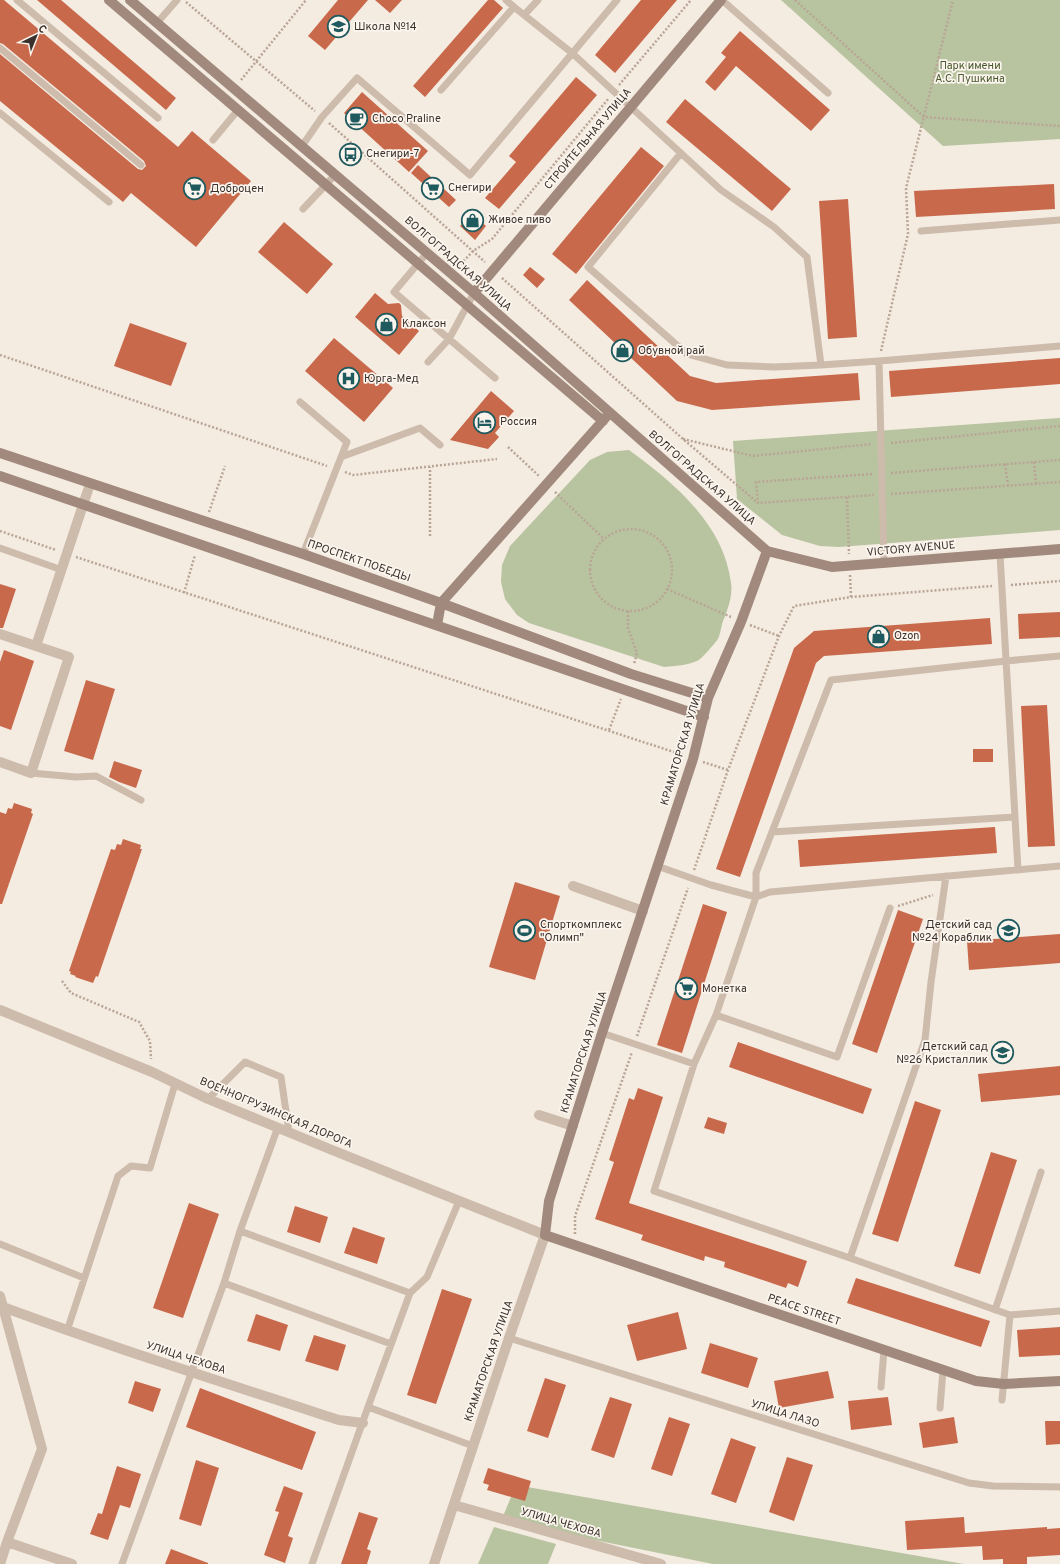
<svg xmlns="http://www.w3.org/2000/svg" width="1060" height="1564" viewBox="0 0 1060 1564" font-family="Overpass,sans-serif">
<rect width="100%" height="100%" fill="#f4ebe1"/>
<path fill="#b8c4a0" d="M781,0h279v139l-117,7z
M1060,418v112l-221,17 -19,-1 -38,-11 -45,-36 -4,-58z
M629,450c44,32 95,74 102,133 2,14 -4,28 -9,41 -1,5 -2,10 -4,15 -4,5 -15,19 -21,22 -9,4 -22,5 -33,6l-135,-44 -12,-8 -12,-16 -4,-17 1,-17 8,-19 80,-86 17,-8z
M516,1485l448,79h-251l-212,-43z
M494,1527l62,17 -8,20h-70z"/>
<path fill="#c8694b" d="M0,0h4l174,147 14,-16 59,50 -55,66 -65,-54 -8,9 -123,-101v-47l138,115 4,1 4,-4 -2,-5 -141,-117 -3,-1z
M37,0h24l115,98 -10,12z
M338,0h30l-43,50 -17,-14z
M375,0h27l-12,13z
M488,0h6l9,8 -78,89 -12,-11z
M641,0h36l-62,73 -20,-18z
M740,31l90,79 -19,21 -75,-65 -21,25 -10,-9 21,-25 -5,-4z
M576,77l21,18 -98,114 -14,-11 31,-36 -7,-6z
M362,92l66,59 -19,21 -65,-59z
M685,99l106,90 -19,22 -106,-89z
M641,147l23,19 -88,108 -24,-20z
M418,165l38,35 -7,7 -38,-34z
M1054,184l1,25 -139,8 -2,-26z
M848,199l9,138 -29,2 -9,-138z
M471,213l15,13 -11,14 -15,-14z
M284,222l49,42 -26,30 -49,-42z
M530,267l15,12 -8,9 -14,-13z
M587,280l103,96 26,7 142,-10 2,27 -148,10 -35,-9 -108,-101z
M375,293l13,11 11,-1 2,2 1,11 17,15 -20,24 -44,-38z
M130,323l57,20 -16,43 -57,-20z
M334,338l59,50 -29,34 -59,-51z
M1060,358v26l-169,13 -2,-26z
M491,391l23,20 -19,22 4,4 -11,12 -38,-9z
M0,584l16,5 -13,39h-3z
M1060,612v25l-41,2 -1,-25z
M990,618l2,26 -168,12 -8,7 -76,214 -24,-8 78,-221 20,-17z
M4,650l30,11 -23,69 -11,-4v-64z
M86,680l29,9 -22,71 -29,-9z
M1047,705l8,141 -27,1 -7,-141z
M973,749h20v13h-20z
M114,761l28,9 -6,18 -17,-6 -10,-5z
M14,803l18,6 -1,4 2,1 -31,90h-2v-92l6,2 2,-6 4,1z
M995,827l2,26 -197,14 -2,-27z
M123,839l18,6 -1,4h2l-44,128 -2,-1 -3,7 -18,-6 1,-1 -6,-2 1,-2 -2,-1 42,-122 4,1 2,-6 4,1z
M515,882l45,14 -25,84 -46,-13z
M703,904l24,8 -45,141 -25,-8z
M898,910l25,9 -46,134 -25,-9z
M1060,934v29l-91,7 -2,-29z
M738,1042l134,47 -9,25 -134,-47z
M1060,1066v29l-79,7 -3,-28z
M638,1088l25,9 -34,106 178,58 -9,26 -10,-4 -2,5 -62,-21 1,-5 -20,-6 -1,5 -63,-21 2,-5 -48,-16 19,-57 -5,-2 20,-62 5,2z
M915,1101l26,9 -43,132 -26,-8z
M708,1117l19,6 -3,11 -20,-6z
M991,1152l26,8 -37,114 -26,-8z
M189,1203l30,11 -36,104 -30,-10z
M295,1206l33,11 -8,26 -33,-11z
M353,1227l32,11 -8,26 -33,-11z
M856,1278l134,43 -9,26 -134,-44z
M442,1289l30,10 -36,105 -29,-9z
M678,1312l9,37 -50,12 -10,-36z
M256,1314l32,11 -8,26 -33,-10z
M1060,1327v28l-41,2 -2,-27z
M314,1335l32,10 -8,26 -33,-10z
M710,1343l48,15 -10,30 -47,-15z
M828,1371l6,27 -55,10 -5,-27z
M545,1378l21,7 -18,53 -21,-7z
M135,1381l26,8 -8,23 -25,-9z
M200,1388l116,44 -14,38 -116,-43z
M610,1397l22,7 -18,54 -23,-8z
M888,1397l4,28 -41,5 -3,-29z
M669,1417l21,7 -18,52 -21,-7z
M954,1417l4,26 -35,5 -4,-25z
M1045,1421h15v23l-14,1z
M731,1438l25,9 -20,56 -25,-9z
M787,1457l26,8 -19,56 -25,-9z
M196,1460l23,8 -18,58 -22,-7z
M117,1466l24,8 -11,34 -10,-3 -12,35 -18,-6 8,-21 4,1z
M488,1468l43,13 -6,20 -38,-11 2,-5 -6,-2z
M284,1486l19,7 -15,43 5,2 -8,25 -21,-8 15,-43 -4,-1z
M359,1512l19,6 -11,31 4,2 -4,13h-26z
M964,1517l1,16 82,-6v2l13,-1v27l-33,2v7h-24v-5l-20,1 -1,-14 -75,4 -2,-29z
M171,1549l37,14v1h-43z"/>
<g fill="none" stroke-linecap="round" stroke-linejoin="round">
<path stroke="#b9a596" stroke-width="2.5" stroke-dasharray="2 2" stroke-linecap="butt" d="M795,0l129,117 136,9
M186,2l129,109
M241,80l65,-80
M619,85l72,-85
M329,123l156,139
M458,267l15,-16 19,-12 117,-141
M502,278l181,161 75,64
M881,351l27,-117 -2,-46 47,-188
M0,355l327,111
M683,439l70,17 119,-12
M891,443l169,-17
M508,447l31,29
M1034,462l2,22
M1005,464l3,22
M345,472l8,3 144,-16
M891,473l169,-13
M872,474l-116,8 2,21 116,-8
M555,492l49,47
M891,494l169,-12
M847,497l2,57
M209,512l16,-46
M590 570a41 41 0 1 1 82 0a41 41 0 1 1-82 0Z
M0,531l56,19
M430,536v-69
M76,557l607,198
M850,575l1,22
M1011,585l49,-4
M667,589l64,28
M184,593l11,-38
M628,611v17l9,25 -3,11
M750,625l29,11
M609,730l12,-31
M703,762l25,8
M694,870l34,-100 51,-134 15,-30 57,-9 141,-11
M898,906l35,-11
M62,981l9,12 68,29 11,19 1,18
M637,1036l51,-148
M575,1234v-18l57,-164"/>
<path stroke="#cdbbac" stroke-width="7" d="M17,0l141,118
M506,0l8,7
M722,0l106,93
M524,15l14,-15
M157,23l20,-23
M0,48l141,117
M441,90l73,-83 58,46 149,137 53,37 33,30 14,108 58,-4 181,-15
M0,113l109,89
M213,140l25,-30
M302,146l20,-29 35,-39 113,97 147,-175
M681,153l-93,114 99,87 40,11 47,2 47,-2
M303,209l32,-34
M921,231l139,-11
M427,253l-33,39 55,47 25,-46
M879,361l5,203
M428,362l21,-23 46,39
M300,402l47,40 -44,112
M341,457l79,-29 20,17
M0,548l62,22
M1000,554l18,316
M31,773l45,4 20,-1 45,24
M772,832l243,-15
M657,866l54,19 45,12 14,-5 290,-26
M890,908l-53,149 -121,-42 40,-118v-24l75,-193 175,-19 54,-5
M602,1033l92,31 -40,127 196,67 160,57 50,-4
M694,1064l22,-49
M208,1099l37,-37 36,15 8,55
M459,1201l-32,76 -17,16 -42,114 105,39
M240,1231l38,-104
M0,1244l84,34
M850,1258l75,-218 6,-58 15,-106
M224,1283l167,61
M995,1310l46,-138
M67,1331l51,-155 13,-10 19,2 25,-84
M509,1338l460,145 24,3 67,1
M881,1387l3,-37
M1002,1400l8,-85
M940,1408l3,-38
M122,1564l102,-281 16,-52 170,62
M312,1564l56,-157"/>
<path stroke="#cdbbac" stroke-width="10" d="M0,634l36,12
M0,762l31,11 38,-116 -33,-11 54,-162
M573,886l70,25
M0,1010l152,62 56,27 124,51 213,85 -36,103 -75,226
M539,1115l34,11
M0,1296l42,153 -35,93 -7,22
M3,1307c111,41 224,77 336,113l24,3
M454,1505l207,59
M7,1542l65,22"/>
<path stroke="#a18a7d" stroke-width="10" d="M109,0l494,421
M130,0l344,293 293,258 65,16 228,-18
M474,293l247,-293
M0,453l303,101 138,49 190,71 77,24
M0,476l704,241
M767,551l-26,71 -33,76 -15,61 -91,274 -53,168 -4,34 431,146 28,3 56,-3
M437,625l4,-22 166,-187"/>
</g>
<defs>
<symbol id="school-ring" viewBox="-11 -11 22 22"><circle r="9.5" fill="#fbf5ee" stroke="#1f5a5e" stroke-width="1.5"/><path d="M0-5L7-2L0 1L-7-2ZM-4 1L0 2.5L4 1V4Q0 6-4 4Z" fill="#1f5a5e"/></symbol>
<symbol id="cafe-ring" viewBox="-11 -11 22 22"><circle r="9.5" fill="#fbf5ee" stroke="#1f5a5e" stroke-width="1.5"/><path d="M-5.5-4.5H6V0H3Q3 3.5 0 3.5H-2.5Q-5.5 3.5-5.5 0ZM3-3.2v2h1.7v-2ZM-6 4.5H4V6H-6Z" fill="#1f5a5e"/></symbol>
<symbol id="bus-ring" viewBox="-11 -11 22 22"><circle r="9.5" fill="#fbf5ee" stroke="#1f5a5e" stroke-width="1.5"/><path d="M-5-6H5V4H4V6H2V4H-2V6H-4V4H-5ZM-3.5-4V0h7V-4ZM-3.5 1.2v1.5H-2V1.2ZM2 1.2v1.5H3.5V1.2Z" fill="#1f5a5e"/></symbol>
<symbol id="supermarket-ring" viewBox="-11 -11 22 22"><circle r="9.5" fill="#fbf5ee" stroke="#1f5a5e" stroke-width="1.5"/><path d="M-6-5.5h2.5l.6 2H6L4.5 2H-2.5L-4.4-4H-6ZM-1.5 3.2a1.3 1.3 0 1 0 .1 0ZM3 3.2a1.3 1.3 0 1 0 .1 0Z" fill="#1f5a5e"/></symbol>
<symbol id="shop-ring" viewBox="-11 -11 22 22"><circle r="9.5" fill="#fbf5ee" stroke="#1f5a5e" stroke-width="1.5"/><path d="M-5-2.5h2.3a2.7 3.5 0 0 1 5.4 0H5L5.5 6h-11ZM-1.5-2.5h3a1.5 2.3 0 0 0-3 0Z" fill="#1f5a5e"/></symbol>
<symbol id="hospital-ring" viewBox="-11 -11 22 22"><circle r="9.5" fill="#fbf5ee" stroke="#1f5a5e" stroke-width="1.5"/><path d="M-5-5h3v3.5h4V-5h3V5h-3V1.5h-4V5h-3Z" fill="#1f5a5e"/></symbol>
<symbol id="hotel-ring" viewBox="-11 -11 22 22"><circle r="9.5" fill="#fbf5ee" stroke="#1f5a5e" stroke-width="1.5"/><path d="M-6-4.5h1.5V1H6V5H4.5V3h-9V5H-6ZM-4 0a1.8 1.8 0 1 1 3.6 0ZM.5 0V-2.5h3Q6-2.5 6 0Z" fill="#1f5a5e"/></symbol>
<symbol id="stadium-ring" viewBox="-11 -11 22 22"><circle r="9.5" fill="#fbf5ee" stroke="#1f5a5e" stroke-width="1.5"/><path d="M0-5a6.5 5 0 1 0 0 10a6.5 5 0 1 0 0-10ZM-3.5-1.8h7v3.6h-7Z" fill="#1f5a5e"/></symbol>
</defs>
<g fill-rule="evenodd">
<use href="#school-ring" x="326" y="14" width="25" height="25"/>
<use href="#cafe-ring" x="344" y="106" width="25" height="25"/>
<use href="#bus-ring" x="338" y="142" width="25" height="25"/>
<use href="#supermarket-ring" x="420" y="176" width="25" height="25"/>
<use href="#supermarket-ring" x="182" y="176" width="25" height="25"/>
<use href="#shop-ring" x="460" y="208" width="25" height="25"/>
<use href="#shop-ring" x="374" y="312" width="25" height="25"/>
<use href="#shop-ring" x="610" y="338" width="25" height="25"/>
<use href="#hospital-ring" x="336" y="366" width="25" height="25"/>
<use href="#hotel-ring" x="472" y="410" width="25" height="25"/>
<use href="#shop-ring" x="866" y="624" width="25" height="25"/>
<use href="#stadium-ring" x="512" y="918" width="25" height="25"/>
<use href="#school-ring" x="996" y="918" width="25" height="25"/>
<use href="#supermarket-ring" x="674" y="976" width="25" height="25"/>
<use href="#school-ring" x="990" y="1040" width="25" height="25"/>
</g>
<g text-anchor="middle" dominant-baseline="central" stroke-width="3.5" stroke-linejoin="round" paint-order="stroke">
<g font-size="11" fill="#3b302b" stroke="#fbf5ee" text-anchor="start">
<text x="354" y="27">Школа №14</text>
<text x="372" y="119">Choco Praline</text>
<text x="366" y="154">Снегири-7</text>
<text x="448" y="188">Снегири</text>
<text x="210" y="189">Доброцен</text>
<text x="488" y="220">Живое пиво</text>
<text x="402" y="324">Клаксон</text>
<text x="638" y="351">Обувной рай</text>
<text x="364" y="379">Юрга-Мед</text>
<text x="500" y="422">Россия</text>
<text x="894" y="636">Ozon</text>
<text x="540" y="925">Спорткомплекс<tspan x="540" dy="13">"Олимп"</tspan></text>
<text x="992" y="925" text-anchor="end">Детский сад<tspan x="992" dy="13">№24 Кораблик</tspan></text>
<text x="702" y="989">Монетка</text>
<text x="988" y="1047" text-anchor="end">Детский сад<tspan x="988" dy="13">№26 Кристаллик</tspan></text>
</g>
<g font-size="11" fill="#4a5a2e" stroke="#fbf5ee">
<text x="970" y="66">Парк имени<tspan x="970" dy="13">А.С. Пушкина</tspan></text>
</g>
<g font-size="11" fill="#3b302b" stroke="#fbf5ee">
<text transform="translate(588 139) rotate(-50)">СТРОИТЕЛЬНАЯ УЛИЦА</text>
<text transform="translate(458 264) rotate(41)">ВОЛГОГРАДСКАЯ УЛИЦА</text>
<text transform="translate(702 478) rotate(41)">ВОЛГОГРАДСКАЯ УЛИЦА</text>
<text transform="translate(911 549) rotate(-5)">VICTORY AVENUE</text>
<text transform="translate(359 561) rotate(19)">ПРОСПЕКТ ПОБЕДЫ</text>
<text transform="translate(683 744) rotate(-73)">КРАМАТОРСКАЯ УЛИЦА</text>
<text transform="translate(584 1052) rotate(-72)">КРАМАТОРСКАЯ УЛИЦА</text>
<text transform="translate(276 1113) rotate(23)">ВОЕННОГРУЗИНСКАЯ ДОРОГА</text>
<text transform="translate(804 1310) rotate(19)">PEACE STREET</text>
<text transform="translate(186 1358) rotate(18)">УЛИЦА ЧЕХОВА</text>
<text transform="translate(489 1361) rotate(-71)">КРАМАТОРСКАЯ УЛИЦА</text>
<text transform="translate(785 1414) rotate(17)">УЛИЦА ЛАЗО</text>
<text transform="translate(561 1523) rotate(16)">УЛИЦА ЧЕХОВА</text>
</g>
</g>
<g transform="translate(36 36) rotate(43)" stroke="#fbf5ee" stroke-width="3" paint-order="stroke">
<path d="M0-3L7 15L0 10L-7 15Z" fill="#3b302b"/>
<text y="-6" font-size="11" font-weight="bold" text-anchor="middle" fill="#3b302b">С</text>
</g>
</svg>
